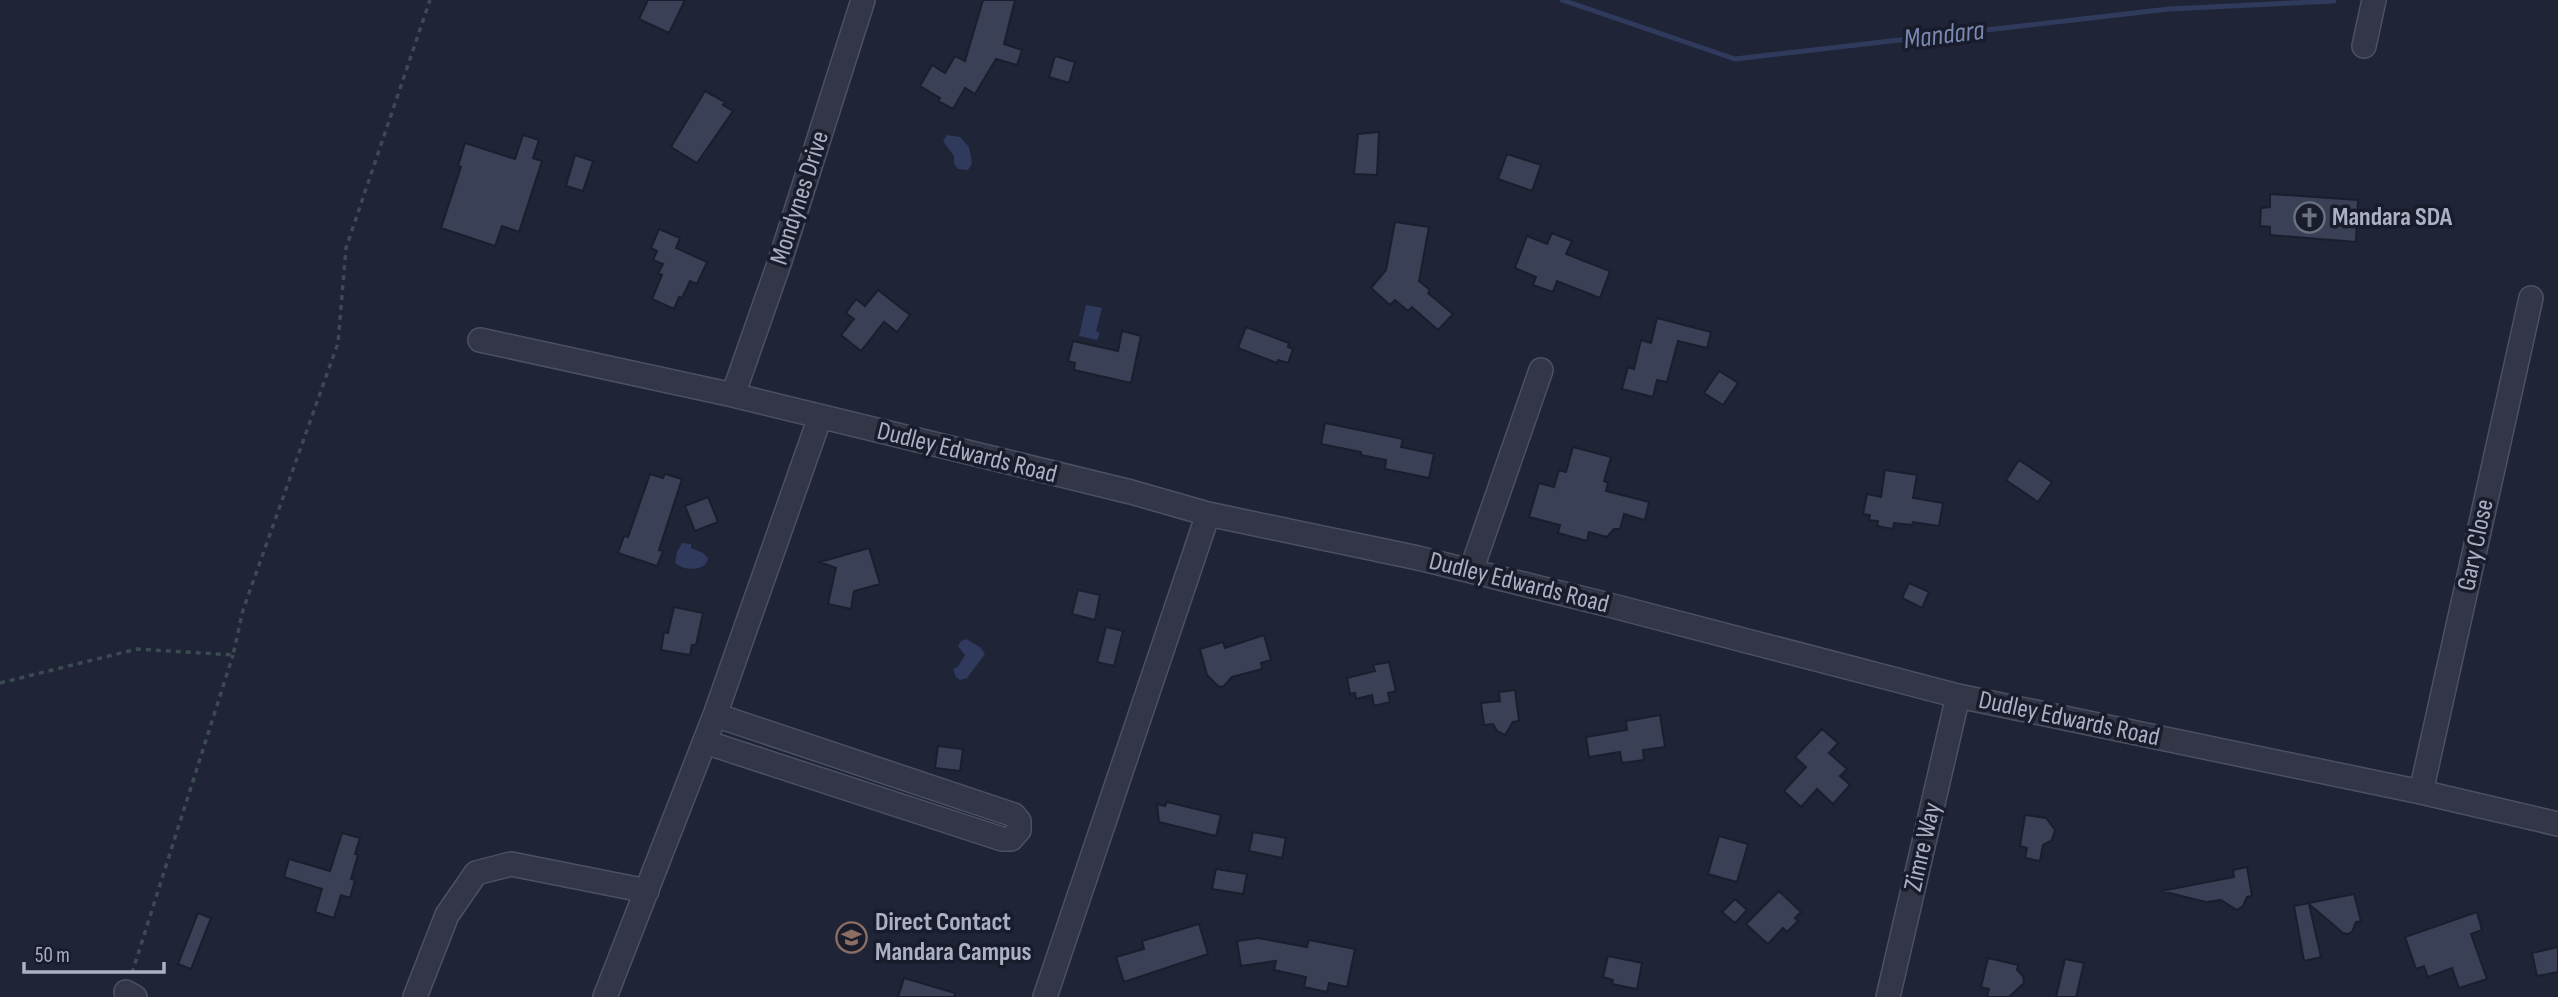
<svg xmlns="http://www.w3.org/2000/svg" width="2558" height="997" viewBox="0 0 2558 997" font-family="'Sofia Sans Condensed',sans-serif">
<rect width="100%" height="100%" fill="#1f2436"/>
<path fill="#303a5c" d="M947,135l13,2 9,10 3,16 -4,7 -10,-1 -4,-5v-8l-11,-15z
M1086,305l16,3 -6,23 4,2 -3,7 -18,-4z
M682,543l9,1v4l12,5 5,5 -2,6c-8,7 -23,6 -31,-1l2,-11z
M966,639l14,8 5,7 -18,24 -7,2 -4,-3 -3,-8 5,-2 7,-12 -7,-9 3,-5z"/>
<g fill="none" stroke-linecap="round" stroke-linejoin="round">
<path stroke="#303a5c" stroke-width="5" d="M1562,0l173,59 434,-50 165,-8"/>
</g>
<path fill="#3a4157" stroke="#1a1e2d" stroke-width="2" d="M648,0h37l-16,33 -30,-14z
M983,0h32l-11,44 18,6 -5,15 -21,-6 -21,35 -10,-6 -12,21 -15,-8 2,-3 -20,-12 12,-21 13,8 10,-17 10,5z
M1055,56l20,6 -6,21 -20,-6z
M705,91l20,11 -2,3 10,6 -36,52 -26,-16z
M1379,132l-2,43 -23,-1 4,-40z
M523,135l16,5 -6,18 9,3 -23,71 -17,-6 -7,20 -54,-18 20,-61 -3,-1 7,-23 50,16z
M1507,154l34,11 -9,26 -34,-12z
M575,155l18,6 -10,30 -17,-5z
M2270,194l88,6 -2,42 -86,-7v-8l-10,-1 1,-18 9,-1z
M1395,222l34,5 -10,54 11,9 -2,3 25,21 -15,16 -26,-23 -4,4 -13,-11 -5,5 -19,-17 15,-18z
M659,229l21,9 -4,10 31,14 -10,22 -7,-3 -8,17 -3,-1 -5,12 -22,-10 10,-24 -4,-2 5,-9 -10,-4 4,-9 -6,-3z
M1552,233l20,8 -6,13 44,17 -10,27 -43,-17 -4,11 -20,-7 3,-8 -21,-9 12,-32 20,8z
M878,290l32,25 -13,17 -13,-10 -23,29 -20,-16 13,-16 -8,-6 10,-14 9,7z
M1657,318l54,14 -4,16 -29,-7 -11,41 -10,-2 -4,17 -31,-8 6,-22 6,2 7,-29 10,3z
M1246,327l43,16 -1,4 5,2 -5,14 -10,-3 -1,3 -39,-15z
M1122,331l19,5 -10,47 -57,-13 1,-7 -7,-2 5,-20 45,10z
M1719,371l19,12 -15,22 -19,-12z
M1325,423l78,16 -2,8 33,7 -5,24 -44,-9 1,-9 -25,-5v-3l-40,-8z
M1573,447l38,10 -7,24 4,2 -2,8 43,11 -4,18 -21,-6 -4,15h-6l-7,8 -18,-5 -2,9 -29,-8 2,-8 -31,-8 10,-34 15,4 5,-17 7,2z
M2019,460l33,22 -14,20 -32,-22z
M1885,470l32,5 -4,23 30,5 -4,23 -26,-4 -1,3 -18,-2 -1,6 -16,-3 1,-5 -9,-1 1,-5 -7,-1 4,-20 14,3z
M650,474l13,4 2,-4 17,5 -23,71 4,1 -6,15 -39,-13 6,-17 4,1z
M708,497l10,25 -23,9 -10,-25z
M869,548l11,36 -26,7 -3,18 -23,-5 8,-36 -16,-6z
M1909,583l20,9 -7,16 -20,-10z
M1078,590l22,5 -5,25 -23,-6z
M674,607l29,6 -7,32h-4l-2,10 -29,-5 3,-18 4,1z
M1106,627l17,4 -9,35 -17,-4z
M1264,635l7,25 -10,3 1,6 -30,8 -9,10 -5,-1 -11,-11 -7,-26 23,-7 2,6z
M1389,662l7,29 -8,2 2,9 -16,4 -2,-11 -16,4 -1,-6 -5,1 -3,-16 28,-7 -2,-6z
M1515,690l4,31 -6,1 -8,13 -8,-4 -4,-7 -9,1 -3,-22 19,-2 -1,-9z
M1660,715l5,32 -22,3 1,10 -22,3 -2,-11 -31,5 -3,-20 41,-7 -1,-9z
M1822,729l16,14 -9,10 18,16 -7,7 10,9 -17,19 -16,-15 -16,18 -17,-16 22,-24 -11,-10z
M938,746l25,3 -3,22 -25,-3z
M1167,802l54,13 -5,21 -57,-14 -2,-18 8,2z
M2025,815l21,3 9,12 -3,10 -9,5 -3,16 -15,-3 2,-10 -7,-2z
M1253,832l33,6 -4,20 -33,-7z
M342,833l18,5 -5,16 3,1 -7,24 4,1 -5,18 -9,-3 -7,23 -19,-6 7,-23 -38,-12 5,-18 41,12z
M1719,836l29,8 -11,38 -29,-8z
M2247,867l5,29 -5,1 -4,9 -6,4 -16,-10 -15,2 -45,-11 73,-14 -1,-7z
M1216,869l31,5 -4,20 -31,-5z
M1779,891l22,21 -6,6 3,3 -11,11 -4,-4 -15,16 -22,-20z
M2354,894l7,27 -5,1 -4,10 -4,2 -5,-1 -34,-29 12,53 -17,4 -10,-55z
M1735,899l12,11 -12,13 -13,-11z
M2477,912l5,18 -11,4 16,45 -28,9 -7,-20 -24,9 -4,-11 -8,3 -11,-32z
M198,913l13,5 -20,51 -13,-5z
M1199,924l9,30 -84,28 -8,-25 28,-8 -2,-8z
M1258,938l49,9 2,-7 46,9 -8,38 -18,-4 -2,9 -23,-5 2,-10 -32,-7 2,-9 -35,5 -4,-25z
M2558,947v25l-21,4 -5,-23z
M1608,956l34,7 -5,26 -25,-5 1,-4 -10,-3z
M1988,958l30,7 -1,5 6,6 1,7 -15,14h-22l2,-8 -8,-2z
M2065,959l19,4 -8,34h-20z
M904,978l51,15 -1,4h-56z"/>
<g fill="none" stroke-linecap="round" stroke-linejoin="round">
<defs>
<path id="minor" d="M2364,46l10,-46
M480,340l253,55 398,97 77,22 210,44 195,48 345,90 463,96 137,32
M733,395l47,-134 83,-261
M1471,571l70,-201
M705,742l297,97h9l8,-9v-9l-5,-6 -299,-100
M2421,792l110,-494
M126,992l9,5
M415,997l32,-82 29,-42 35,-9 136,27
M605,997l110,-282 105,-298
M1045,997l163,-483
M1888,997l70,-301"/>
</defs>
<use href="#minor" stroke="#4c5162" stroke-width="26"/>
<path stroke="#3b4b51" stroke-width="3.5" stroke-dasharray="5 5" stroke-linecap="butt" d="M0,683l137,-34 96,6 10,-45 95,-267 8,-95 84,-248
M132,973l101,-318"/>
<use href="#minor" stroke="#323646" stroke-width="23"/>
</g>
<defs>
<symbol id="church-ring" viewBox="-11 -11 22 22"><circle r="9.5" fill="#181c2b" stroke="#6b7280" stroke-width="1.5"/><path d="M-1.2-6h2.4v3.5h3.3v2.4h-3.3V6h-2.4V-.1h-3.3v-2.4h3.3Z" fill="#6b7280"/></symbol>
<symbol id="school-ring" viewBox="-11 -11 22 22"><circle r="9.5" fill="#181c2b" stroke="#8d6e63" stroke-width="1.5"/><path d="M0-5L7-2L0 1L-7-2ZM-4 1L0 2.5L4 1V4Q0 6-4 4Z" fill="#8d6e63"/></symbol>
</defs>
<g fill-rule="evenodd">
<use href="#church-ring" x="2292" y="200" width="35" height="35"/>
<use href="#school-ring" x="834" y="920" width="35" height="35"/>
</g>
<g text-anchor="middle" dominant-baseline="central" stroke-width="7" stroke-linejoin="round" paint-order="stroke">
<g font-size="26" fill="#acb0c4" stroke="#181c2b">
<text transform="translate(800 198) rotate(-72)">Mondynes Drive</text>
<text transform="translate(967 453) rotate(14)">Dudley Edwards Road</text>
<text transform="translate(2476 545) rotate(-78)">Gary Close</text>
<text transform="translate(1519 583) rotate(14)">Dudley Edwards Road</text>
<text transform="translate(2069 719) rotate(12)">Dudley Edwards Road</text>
<text transform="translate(1923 847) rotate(-77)">Zimre Way</text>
</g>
<g font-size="26" font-weight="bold" fill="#acb0c4" stroke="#181c2b" text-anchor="start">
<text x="2332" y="217">Mandara SDA</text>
<text x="875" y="922">Direct Contact<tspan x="875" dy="30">Mandara Campus</tspan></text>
</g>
<g font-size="28" font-style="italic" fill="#7a88b2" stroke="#181c2b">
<text transform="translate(1944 35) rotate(-7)">Mandara</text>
</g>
</g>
<path d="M24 962v10h140v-10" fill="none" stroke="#acb0c4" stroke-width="3.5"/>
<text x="35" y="962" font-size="21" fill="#acb0c4" stroke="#181c2b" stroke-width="5" paint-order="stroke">50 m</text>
</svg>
